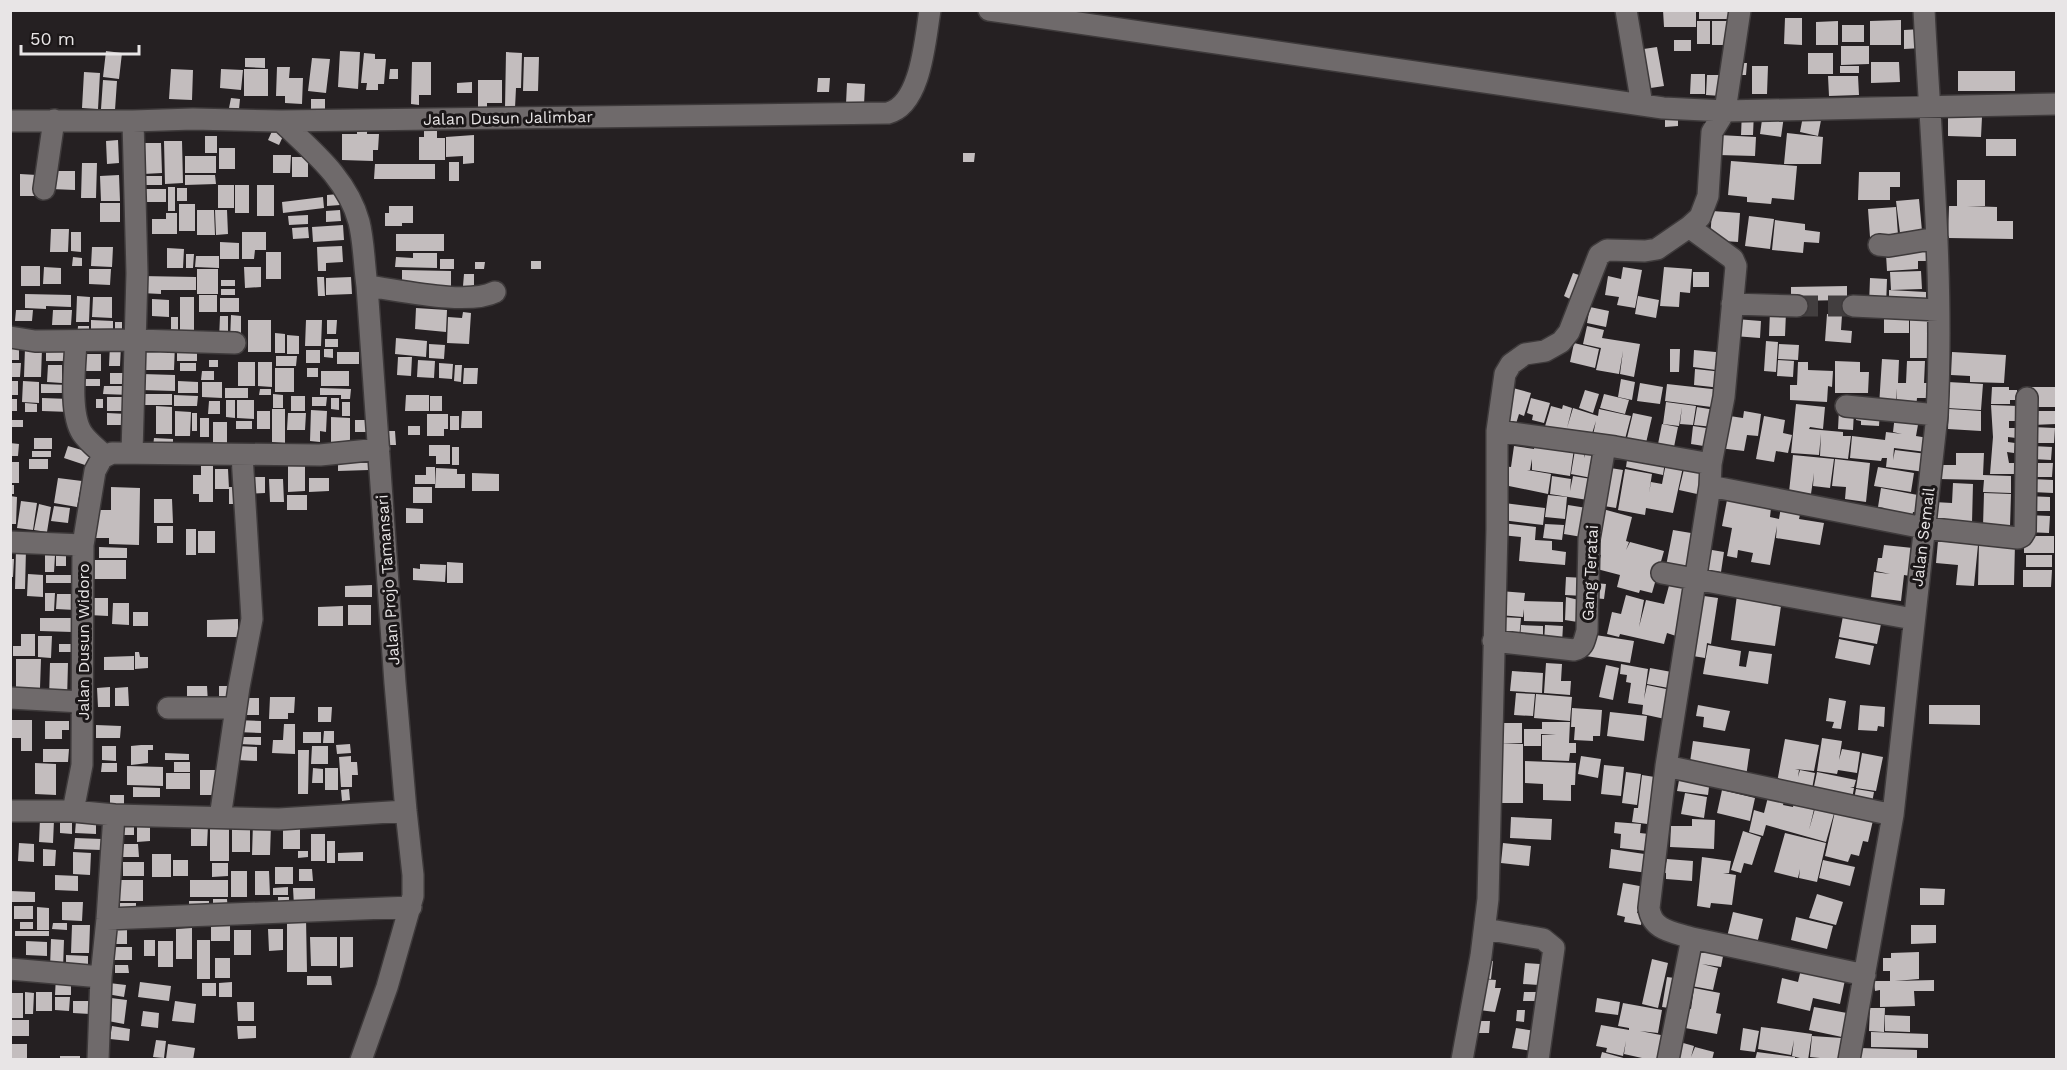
<svg xmlns="http://www.w3.org/2000/svg" width="2067" height="1070" viewBox="0 0 2067 1070" font-family="'Work Sans',sans-serif">
<rect width="100%" height="100%" fill="#252022"/>
<path fill="#c3bdbe" d="M1663,10h33v17h-32z
M1699,10h33v9h-33z
M1785,18h17v27l-18,-1z
M1901,20v25h-31v-24z
M1697,21h13v23h-13z
M1712,21h19v24h-19z
M1838,21v24h-22v-23z
M1842,25h22v17h-22z
M1922,29v19l-18,1v-19z
M1674,40h17v11h-17z
M1841,46h28v18l-28,1z
M1657,47l7,39 -20,3 -7,-39z
M106,51l16,2 -3,26 -16,-2z
M340,51l20,1 -2,37 -20,-2z
M506,52l16,1 -1,35h-5l-1,20h-10z
M364,53l11,1v5h11l-2,25h-6v6h-12l1,-7h-6z
M1808,53h25v21h-25z
M524,57h15l-1,34h-15z
M245,58h20v10l-20,-1z
M312,58l18,1 -4,34 -18,-2z
M412,62h19v33h-12v10l-8,-1z
M1871,62h28l1,20 -29,1z
M1740,63h7l-1,12h-6z
M1752,66h16l-1,28h-15z
M1840,66h19v7h-19z
M277,67h13l-1,11h14l-1,26 -17,-1v-7h-9z
M171,69l22,1 -1,30 -23,-1z
M221,69l22,1 -2,20 -21,-2z
M244,69h24v27h-24z
M390,69h8v10h-9z
M1958,71h57v20h-57z
M84,72l16,1 -2,36 -16,-1z
M1691,74h14v20h-15z
M1707,75h16l-1,21 -16,-1z
M1828,76h30l1,19 -30,1z
M818,78h12l-1,14h-12z
M103,80l14,1 -2,29 -14,-1z
M478,80h24v23h-15v6h-9z
M472,82v11h-15v-10z
M847,83l18,1 -1,21 -18,-1z
M231,98l9,1 -1,10 -10,-1z
M311,99h14v10h-14z
M1742,111h12l-1,24h-12z
M1804,111l18,4 -4,21 -18,-4z
M1763,113l21,3 -3,21 -21,-3z
M1678,116v10l-13,1v-10z
M1948,116l34,1 -1,20 -33,-1z
M273,129l11,5 -5,11 -11,-5z
M357,129h10v5h12l-1,16h-5v11l-31,-1v-26h15z
M424,131h13v7h8v22h-26v-23h5z
M1787,133l36,4 -2,27h-37z
M474,135v28l-11,1v-8l-17,1v-20z
M1719,135l37,2 -1,19 -37,-1z
M205,136h12v17h-12z
M1986,139h30v17h-30z
M118,140l1,23 -12,1 -1,-23z
M164,141h18l1,42 -18,1z
M142,143h19l1,30 -19,1z
M219,148h16v21h-16z
M963,153h12l-1,9h-11z
M273,155h18l-1,18h-17z
M185,156h31v17h-31z
M292,157h16v20h-16z
M1731,161l66,5 -3,34 -22,-2 -1,6 -24,-2v-5l-19,-2z
M449,162h10v19h-10z
M82,163h15l-1,35h-15z
M375,164h60v15h-61z
M52,171h23v19l-24,-1z
M1859,172h41v15h-10v13h-32z
M20,174l17,1v21h-17z
M119,175l1,26h-19l-1,-25z
M185,175h30l1,9 -31,1z
M143,176h19v9h-19z
M1957,180h28v26h-18l30,1v14h16v18l-65,-1 1,-32h8z
M218,185h16v23h-16z
M235,185h14v28h-14z
M257,185h17v31h-17z
M168,187h7v24h-7z
M177,188h10v13h-10z
M141,189h25v13h-25z
M339,194l1,11 -13,1v-11z
M323,197l1,11 -41,5 -1,-11z
M1919,199l3,32 -22,2 -4,-32z
M100,203h20v19h-20z
M179,204h16v27h-16z
M389,206h24v17h-11v3h-17v-13h4z
M1896,207l2,28 -28,2 -2,-28z
M197,210h17l1,25h-18z
M215,210h12l1,24 -12,1z
M340,210l1,11 -15,1v-11z
M1712,211l28,2 -2,29 -28,-2z
M166,213h11v21h-25v-15h14z
M308,215v9l-19,1 -1,-9z
M1749,216l25,3 -4,30 -25,-3z
M1775,220l30,4v6l15,2 -1,11 -15,-1 -1,11 -31,-3z
M343,225l1,15 -31,2 -1,-15z
M308,227l1,11 -16,1 -1,-11z
M51,229h18l-1,23h-18z
M71,232h10v20l-10,-1z
M242,232h24v18h-11l-1,9h-12z
M396,234h48v17h-48z
M220,242l19,1v16h-19z
M342,246l1,16 -17,1v8h-8l-1,-24z
M92,247h21l-1,20 -21,-1z
M167,248l17,1 -1,19h-16z
M1929,251v10h-11v8l-31,2 -1,-17z
M266,252h15v27h-15z
M413,253h24v15l-42,-1 1,-10 17,1z
M186,254h8l-1,14h-7z
M196,256h23v12l-24,-1z
M73,257l9,1v8h-10z
M440,259h14v10h-14z
M531,261h10v8h-10z
M475,262h10l-1,7h-9z
M21,266h19v20h-19z
M44,267l17,1v16h-18z
M244,267h17v20l-16,1z
M1623,267l19,3 -7,38 -18,-3 2,-8 -14,-2 3,-19 13,3z
M1664,267l28,2 -2,24 -10,-1 -1,15 -19,-1z
M89,269h22l-1,16 -21,-1z
M197,269h21v25h-21z
M402,270l49,1v15l-49,-1z
M1921,271l1,18 -31,1 -1,-18z
M1693,272h16v15h-16z
M1573,273l9,3 -10,24 -8,-4z
M464,274h10v13l-11,-1z
M141,276l55,1v13h-35v4l-20,-1z
M317,277h7l1,19h-7z
M351,277l1,17 -26,1v-17z
M1870,278l17,1 -1,27 -17,-1z
M221,280h14v6h-14z
M1847,286v14l-56,1v-14z
M221,289h14v6h-14z
M1889,290l37,2v17l-37,-2z
M25,294l46,1v12l-25,-1v3l-21,-1z
M199,295h18v17h-18z
M77,296l13,1 -1,25h-13z
M1638,296l21,4 -3,18 -21,-4z
M93,297h19v21l-20,-1z
M180,297h14v42h-14z
M220,298h19v14h-19z
M152,299l17,1v17l-17,-1z
M1590,307l19,4 -3,16 -19,-4z
M416,308l31,2 -1,22 -31,-3z
M16,310h17l-1,11h-17z
M53,310h19l-1,15h-19z
M1910,310h16v11h6v37h-22z
M1770,311l16,1 -1,24h-16z
M1884,311l25,1v21h-25z
M463,312l8,1 -2,31 -22,-1 1,-26 14,1z
M1827,314l15,1 -1,15 11,1 -1,12 -26,-2z
M231,315l10,1v25h-11z
M220,316h8v24h-9z
M171,317h7v22h-7z
M1736,319l25,2 -1,17 -26,-2z
M91,320l22,1v16h-22z
M248,320h23v32h-23z
M306,320h16l-1,26h-16z
M327,320h10l-1,14h-9z
M115,322h7v8h-7z
M78,326h11v13h-12z
M1587,326l17,4 -2,8 38,6 -6,33 -14,-3 3,-23 -4,23 -23,-4 5,-22 -18,-4z
M275,333l10,1v19h-10z
M287,335l12,1v18h-12z
M396,338l31,3 -1,16 -31,-3z
M325,339h13v8h-13z
M1766,341l12,1 -2,30 -12,-1z
M141,343l34,1 -1,26h-34z
M1574,343l25,6 -4,19 -25,-6z
M429,344l16,1 -1,14 -15,-1z
M1779,344l20,1 -1,15 -20,-1z
M110,345h11l-1,21h-11z
M10,346h9v14h-9z
M46,347l26,1 -1,13h-25z
M25,348h17l-1,29h-17z
M177,349h20v12h-20z
M324,349h9v9l-9,-1z
M1670,349h10l-1,23h-9z
M306,350h14v13h-14z
M1694,350l32,3 -2,18 -31,-4z
M337,352h22v12h-22z
M1952,352l54,3 -2,28 -34,-1v-6l-19,-1z
M84,354h17v17h-17z
M276,356h21l-1,10h-20z
M398,357h14l-1,19 -14,-1z
M1882,359l17,1 -1,23h8l1,-22h18l-1,22h10l-1,15h-16l-1,10 -19,-1v-19l-1,20 -17,-2z
M209,360h9v7h-9z
M418,360l17,1 -1,17 -17,-1z
M1778,360l16,1 -1,16 -16,-1z
M1835,361l25,1v10h9l-1,21h-33z
M238,362h17v24h-17z
M258,362h14v25l-14,-1z
M1798,362h10v8l25,1 -1,16 -4,-1 -1,16 -37,-2v-15h7z
M10,363h11l-1,14h-10z
M180,363h16v8h-16z
M439,363l14,1 -1,15 -13,-1z
M48,365h14v18l-15,-1z
M455,365h7l-1,17 -7,-1z
M275,368h19v24h-19z
M307,368h11v9h-11z
M464,368h14l-1,16h-14z
M1695,369l28,3 -2,16 -27,-3z
M202,371h12v9h-13z
M321,371h28v15h-28z
M110,373h17v11h-17z
M142,374l33,1v16l-34,-1z
M85,379h15v7h-15z
M1621,379l14,3 -3,18 -14,-3z
M10,381h8v14h-8z
M23,381l16,1v21l-17,-1z
M178,381l20,1v11h-20z
M202,382h20v16l-20,-1z
M1948,382l35,2 -2,26 -34,-2z
M1640,383l23,4 -3,17 -23,-3z
M41,384l28,1 -1,8h-27z
M1667,384l54,6 -2,18 -54,-7z
M104,386h27l-1,9 -27,-1z
M1992,387h17v3h8v10h-7v4h-19z
M2031,387h25v20h-25z
M225,388h23v10h-23z
M320,388l31,1 -1,10h-9v-4h-21z
M1513,388l18,5 -7,23 -5,-2 -4,13 -9,-3z
M260,389h11v6h-12z
M1585,390l14,4 -6,19 -14,-5z
M143,394h29v11h-29z
M273,394l10,1v13h-10z
M1604,394l25,6 -4,14 -25,-6z
M174,395l24,1 -1,10h-23z
M406,395h23v16h-24z
M291,396h14v15h-14z
M430,396h12v15h-12z
M107,397h21v14h-21z
M312,397h15l-1,9h-14z
M42,398l28,1v13l-28,-1z
M331,398h8v12l-8,-1z
M1531,398l19,5 -6,20 -12,-3 1,-5 -6,-2z
M10,399h7v12h-7z
M96,399h7v9h-7z
M226,400h9v18l-9,-1z
M237,400h17v19l-17,-1z
M209,401h11v13h-12z
M342,402h8v14h-8z
M1666,402l30,4 -3,19 -13,-1 2,-17 -3,19 -16,-2z
M25,403l12,1v8h-12z
M1796,404l29,3 -2,22 -13,-2 -1,2 34,3v4h8l-3,23 -28,-3 1,-22 -2,21 -28,-2z
M1563,405l9,3 -5,20 6,-20 25,8 1,-7 32,7 -8,31 -30,-12 3,-14 -7,22 -29,-15 -3,9 -14,-4 8,-27 11,3z
M1991,405l27,1 -1,15h-8v7h8l-1,10 -8,-1v5l7,1 -1,10 -7,-1 2,11h9v11h-28l3,-37z
M156,406l16,1v27h-16z
M1697,407l18,3 -2,17 -19,-2z
M1857,408l23,2 -1,16 -18,-1v-4l-5,-1z
M272,409h13v34l-13,-1z
M1949,409l32,2v20l-33,-2z
M311,410l16,1 -1,21 -6,-1v11l-10,-1z
M1839,410l15,1 -1,19 -15,-1z
M175,411l16,1 -1,24h-15z
M257,411h13v18h-13z
M462,411h20v17h-21z
M1744,411l17,3 -3,22 -11,-1 -3,16 -25,-3 4,-33 20,3z
M2031,411h25v13l-25,1z
M107,413l20,1v11h-20z
M192,413h5v18h-5z
M288,413h18l-1,17h-18z
M1633,413l19,4 -6,26 -19,-5z
M427,414h21v15h-4v7h-17z
M1895,415l24,4 -3,17 12,2 -2,14 -32,-4 -1,12 2,-10 32,4 -2,18 -39,-5 1,-9h-5l-1,3 -31,-3 2,-22 33,4 1,-8 16,2 -9,-2z
M450,416h9v14h-9z
M1764,416l21,4 -2,13 9,2 -4,18 -12,-2 -2,11 -18,-3z
M331,417l19,1v25l-19,-1z
M200,418h9v19h-9z
M10,420h13v7h-13z
M355,420h13v12h-13z
M236,421h16v8h-16z
M213,422h14v27l-14,-1z
M1662,424l16,3 -5,25 -16,-3z
M408,426h12v9h-12z
M1693,426l20,3 -3,18 -19,-3z
M2032,427l23,1 -1,15h-22z
M384,431h11l1,14h-12z
M34,438h18v11h-18z
M154,438l19,1v8h-20z
M10,443l9,1 -1,12h-8z
M1535,444l39,5 -4,27 -38,-6v-11l-2,11h-3l24,4 -3,20 -49,-10 3,-18 9,1 3,-21 20,3z
M429,445h21v19h-14v-8h-7z
M68,446l24,7 -4,13 -24,-8z
M2031,446l21,1 -1,13 -20,-1z
M452,447h7v18h-7z
M1575,450l10,1 -1,7 2,-6 15,2 -4,25 -26,-5z
M32,451h19v6h-19z
M1628,453l37,8 -2,14 -37,-8z
M1956,453h28l-1,22 28,1v17l-28,-1 1,-12 -45,-1 1,-14h16z
M1793,455l41,4 -4,29 -17,-2 1,-13 -3,21 -22,-2z
M368,457l1,13 -31,1v-13z
M29,459h19v10h-19z
M1835,459l35,4 -4,39 -21,-3 1,-12 -14,-1z
M10,462h9v21h-9z
M1666,463l17,4 -10,46 -27,-5 -1,7 -27,-5 7,-41 27,5 -3,19 2,-11 11,2z
M2033,463h20l-1,14h-19z
M288,464h17v27l-17,1z
M201,466h12v36h-14v-8h-6v-19h8z
M426,467h9v17h-20v-9h11z
M1604,467l19,3 -7,38 -18,-3z
M1878,467l36,6 -3,19 -37,-6z
M436,468l21,1v5h8v14h-30z
M215,469h13l1,20h-14z
M1684,469l22,5 -9,20 -18,-4z
M472,473l27,1v17h-27z
M1552,476l19,3 -1,12 3,-15 24,4 -3,21 -44,-7z
M246,477h19v16l-19,1z
M58,478l24,3 -5,26 -23,-4z
M309,478h20v13l-20,1z
M269,479h14l1,23h-14z
M2031,479l22,1v13l-23,-1z
M1953,483l20,1 -1,39 -39,-2 1,-19 18,1z
M10,485h4v9h-4z
M111,487l29,1 -1,57 -30,-1v-6h-15v-28h17z
M229,487h12v17h-12z
M413,487h19v16h-19z
M1881,488l42,8 -3,17 -7,-1 -1,6 -29,-5 1,-5 -6,-1z
M1984,493l27,1 -1,33 -27,-1z
M287,495h20v15h-20z
M1548,495l19,2 -2,22 -20,-2z
M10,496l7,1 -1,27h-6z
M2028,496l22,1v14h-22z
M154,499h18l1,24h-19z
M1727,500l44,8 -1,9 9,2 2,-12 20,3 -2,9 25,4 -4,22 -44,-7 1,-12 -7,39 -19,-3 2,-9 -15,-3 -1,8 -10,-2 5,-28 -10,-2z
M21,501l16,2 -4,27 -16,-2z
M1504,503l41,5 -2,17 -41,-5z
M39,504l12,3 -4,25 -13,-2z
M1568,505l25,4 -5,29 -24,-4z
M54,506l16,2 -2,15 -17,-2z
M406,508l17,1v14h-17z
M1599,508l33,9 -6,24 3,1 -3,8 4,-8 34,9 -12,42 -12,-3 -1,3 -22,-6 3,-12 -23,-6 4,-14 -11,-2z
M2027,515l23,1 -1,17 -22,-1z
M1502,523l34,4 -1,13 17,1v9l14,2 -1,13 -46,-4 2,-24 -20,-2z
M1545,524l19,1 -2,15 -19,-2z
M157,526h16v17h-16z
M186,529h10v26h-10z
M1673,530l24,4 -6,37 -25,-5z
M198,531h17v22h-17z
M2024,536h30v17h-30z
M1938,541l40,4 -4,41 -18,-1 2,-20 -22,-2z
M1979,543h36l-1,42h-36z
M1884,545l29,3 -3,28 -6,-1 -3,26 -30,-4 3,-25 16,2 -14,-3 2,-13h4z
M99,547l28,1v10h-28z
M16,549h10l-1,40h-10z
M1706,549l18,3 -3,20 -18,-2z
M56,551h10v15h-10z
M45,555h10l-1,17h-9z
M2026,555h26v12h-26z
M10,559h4l-1,18h-3z
M90,560h36v19h-36z
M447,562l16,1v20h-16z
M420,564l26,1 -1,17 -32,-2v-12l7,1z
M2023,570h29l-1,17h-28z
M28,574l15,1v22l-16,-1z
M46,575h32v8h-32z
M1566,577l19,1 -1,18 -19,-1z
M1670,582l21,6 -12,49 -12,-4 -3,11 -44,-10 -1,3 -12,-3 5,-22 9,2 5,-19 18,5 -5,27 7,-27 18,4z
M1595,583l11,1 -2,15 -11,-1z
M372,585v12h-27v-11z
M1500,591l25,2 -1,8 39,1v20l-39,-1v-12l-1,8 -24,-2z
M45,593h10l-1,18h-9z
M57,594h18v16l-19,-1z
M1697,595l21,3 -7,46 -4,-1 -2,15 -18,-3z
M1737,595l35,5 -1,5 10,1 -6,40 -44,-6z
M1566,597l13,3 5,23 -19,-3z
M89,598h19v18l-19,-1z
M113,603h16v22l-17,-1z
M348,605h23v20h-23z
M343,606v20h-25v-19z
M133,612h15v14h-15z
M1843,616l38,8 -4,20 -38,-7z
M1500,617l21,1 -2,21 -20,-1z
M40,618h32v14l-32,-1z
M238,619v18h-31v-17z
M1521,625l22,1v16l-23,-1z
M1545,625l18,1 -1,17 -18,-1z
M21,634h14v22h-22v-10h8z
M1589,634l45,7 -4,22 -44,-7z
M38,636h14l-1,22 -13,-1z
M1839,639l35,7 -4,19 -35,-7z
M59,644h17v8h-17z
M1708,645l33,6 -2,15 7,1 3,-16 23,3 -4,30 -65,-10z
M135,652h4l1,5h8v11l-13,1z
M134,656v14h-30v-13z
M16,659h25l-1,29h-24z
M50,663h18l-1,37 -18,-1z
M1546,663l16,1 -1,17h10l-1,14 -26,-2z
M1621,664l27,5 -4,30 3,-14 24,5 -6,29 -23,-5 1,-9 -15,-2 3,-20 -5,-1 1,-7 -7,-1z
M1606,665l13,3 -6,32 -14,-3z
M1650,668l27,5 -3,16 -27,-5z
M1512,671l31,2 -1,20 -32,-2z
M187,686h20l1,17 -21,1z
M219,686h9v14h-9z
M110,687v20h-12l-1,-19z
M128,687l1,19h-14v-18z
M1516,693l19,1 -2,22 -19,-1z
M1536,694l36,3 -2,24 -36,-3z
M270,697h25l-1,16h-6v6h-19z
M245,698h14v17h-14z
M1829,698l17,3 -5,28 -9,-1 2,-6 -8,-1z
M1698,705l32,6 -5,20 -22,-4 1,-10 -8,-1z
M1860,705l25,2 -1,20 -6,-1 -1,5 -19,-1z
M1929,705h51v20l-51,-1z
M318,707h14l-1,15h-13z
M1572,708l30,2 -2,26h-7v5l-19,-1 1,-13h-4z
M1610,712l37,4 -3,25 -37,-5z
M11,720h21v31h-11v-13h-11z
M236,720l25,1v12l-25,-1z
M45,721h24v9h-7v9h-17z
M1542,722h28l-1,21h7v10h-6l-1,8 -27,-1v-25l14,-1h-15v12h-17v-17h18z
M1494,723h28v20l-22,1h23v59h-23z
M284,724h11v30l-23,-1 1,-13h10z
M96,725l25,1 -1,12h-24z
M324,731h10v12h-11z
M303,732h18v11h-18z
M239,737h22v8l-22,-1z
M1822,738l20,3 -3,19 3,-11 18,3 -3,21 -19,-3 -1,4 -20,-3z
M1785,739l34,6 -5,26 -19,-2 4,1 -1,7 2,-7 15,3 -4,21 -35,-6z
M1693,741l57,8 -4,28 -57,-8z
M350,744l1,9 -14,1 -1,-9z
M141,745h12v5h-5v13l-17,2v-19z
M102,746h14v15l-14,-1z
M237,746l20,1v14l-20,-1z
M312,746h16v18h-17z
M43,749h26l-1,13h-25z
M298,750h11l-1,44h-10z
M165,753l24,1v6h-24z
M1862,753l21,4 -7,34 -20,-3z
M351,756v6h6l1,13h-6v12h-11l-2,-30z
M1581,756l20,3 -3,19 -20,-4z
M1525,761l51,2 -1,22h-4v16l-28,-1v-16l-18,-1z
M174,762h16v10h-16z
M35,763l21,1v31l-21,-1z
M102,763h15v9h-16z
M1604,765l20,2 -3,29 -20,-2z
M127,766l36,1v19l-36,-1z
M313,768l10,1v14h-11z
M325,768h13v22h-13z
M200,770h18v25h-18z
M1626,772l15,2 -4,31 -15,-2z
M1817,772l39,8 -2,7h-4l4,1 -3,16 -39,-8z
M166,773h24v16h-24z
M1642,775l19,3 -6,47 -23,-3 2,-14h4z
M1680,775l30,4 -2,16 -31,-4z
M133,787l27,1v9h-27z
M349,789l1,11 -8,1 -1,-11z
M1770,789l16,4 -3,12 10,2 2,-11 21,5 -7,29 7,-25 19,5 -9,32 -60,-17 -3,11 -14,-4 5,-22 10,3z
M1856,789l18,3 -3,16 -18,-4z
M1722,790l33,8 -5,23 -33,-8z
M1685,793l22,4 -3,21 -23,-4z
M110,795h14v11h-14z
M1836,807l38,9 -6,26 -5,-1 -4,15 -8,-2 -3,8 -23,-6z
M1511,817l41,2 -1,21 -41,-2z
M40,819l14,1 -1,23 -14,-1z
M60,819l12,1v14l-12,-1z
M117,819h17v16h-17z
M1692,819l23,1 -1,29 -44,-2 1,-21h21z
M76,821l20,1v12l-21,-1z
M137,821h13v20l-13,1z
M1615,822l26,2 -1,9 9,1 -2,17 -27,-3 1,-14 -7,-1z
M253,823l18,1 -1,31h-18z
M191,825h17l-1,21h-16z
M232,826h18v26h-18z
M283,826h17v23h-17z
M210,828l19,1v32h-19z
M1743,831l18,6 -9,28 -8,-2 -3,10 -10,-3z
M1785,833l41,10 -9,39 -18,-4 1,-9 -2,9 -24,-6z
M311,834h14v27h-14z
M75,838l27,1 -1,11 -27,-1z
M327,841h8v22h-8z
M19,843l15,1v18l-16,-1z
M1503,843l28,3 -2,20 -28,-3z
M120,844h18l1,13h-19z
M43,849l13,1 -1,16h-12z
M1611,849l40,6 -3,18 -39,-5z
M298,851h10v6l-10,1z
M73,852l18,1 -1,22 -17,-1z
M363,852v9h-25v-8z
M152,854h19v23h-19z
M1702,857l29,4 -2,12h-6l13,2 -4,30 -21,-2 -1,5 -13,-2z
M1667,859l26,2 -1,20 -26,-2v-6l-6,-1v-9h6z
M173,860h15v16h-15z
M1823,860l32,7 -5,19 -31,-8z
M123,862h21v14h-21z
M212,863h16v13l-16,1z
M275,867h18v17h-18z
M299,869h13l1,12h-14z
M231,871h16v26h-16z
M255,871h14l1,24h-15z
M55,875l23,1v15l-23,-1z
M119,880h24v21h-24z
M190,880h38v17h-38z
M1623,883l22,4 -8,26 6,1 -2,11 -17,-3 1,-5 -8,-2z
M288,887v8h-15v-7z
M293,888h22v18h-21z
M1920,888l25,1 -1,16h-24z
M10,891l25,1v10h-25z
M1817,894l26,8 -7,23 -27,-7z
M278,897h11v10h-11z
M213,899h14l1,12h-15z
M189,901h20v13h-20z
M62,902h21l-1,19 -20,-1z
M120,903h16v13h-16z
M14,906h19v13h-19z
M37,907l12,1v22h-12z
M1733,912l30,7 -7,29 -29,-11z
M1796,917l37,9 -6,23 -36,-9z
M287,918h19l1,54h-20z
M20,922h13v7h-13z
M53,923h14v7l-15,-1z
M72,925h18l-1,28h-18z
M211,925h19v16h-19z
M1911,925h25v18l-25,1z
M192,928v31h-16v-30z
M110,929h17v15h-17z
M268,929h15v21l-14,1z
M234,930h17v25h-17z
M15,931h34v5h-34z
M310,937h27v29h-26z
M340,937h13v30l-13,1z
M51,939l13,1 -1,28h-13z
M144,940h11v16h-11z
M197,940h13v39h-13z
M26,941l21,1v14l-21,-1z
M158,941h15v26h-15z
M1699,946l25,5 -3,16 -19,-3 16,4 -5,22 -27,-5z
M106,947h26v13h-26z
M1919,952v27l-24,2 39,-1v11h-20l1,15 -35,1v-17l-5,1 -1,-10h16v-10h-7v-13h8v-5z
M66,955l22,1v9l-22,-1z
M215,958h15v20h-15z
M1652,959l16,4 -10,45 -16,-4z
M1484,960l9,1 -2,18 -8,-1z
M1525,963l15,1 -1,21 -16,-1z
M115,965h13l1,8h-14z
M1802,965l44,10 -6,29 -27,-6 -3,13 -33,-8 5,-25 16,4z
M56,976l15,1v18h-16z
M307,976h24l1,9h-25z
M1667,977l15,2 -5,30 -15,-2z
M1483,979l13,1 -1,8h6l-6,24 -16,-2z
M140,982l31,4 -2,15 -31,-4z
M232,982v15h-13v-14z
M109,983l17,2 -2,12 -17,-3z
M202,983h14v13h-14z
M1694,988l26,5 -4,20 5,1 -4,20 -37,-7 3,-20 8,2z
M25,992l9,1 -1,21h-8z
M36,992h16v19h-16z
M1524,992h14l-1,9h-14z
M10,993h13v25h-13z
M55,997h15l-1,14 -14,-1z
M111,998l16,2 -3,24 -16,-3z
M1597,998l23,4 -2,13 -23,-3z
M73,1001h17v13l-17,-1z
M175,1001l21,3 -2,19 -22,-2z
M237,1002h17v19h-16z
M1623,1003l39,7 -4,23 -18,-2 31,6 -5,23h-15l-27,-6 2,-13 -3,15 -17,-4 1,-4 -11,-2 5,-21 28,5v-2l-11,-2z
M1814,1007l33,6 -5,24 -33,-7z
M1870,1008h15l-1,24 -15,-1z
M1517,1010h8l-1,12 -8,-1z
M143,1011l16,2 -1,15 -17,-2z
M1885,1015l25,1v16l-25,-1z
M10,1020h19v16h-19z
M1478,1021h12l-1,12h-11z
M112,1026l18,3 -1,12 -19,-2z
M237,1026h19v12l-18,1z
M1761,1027l51,7 -4,26 -16,-4 2,-16 -3,15 -33,-6z
M1516,1028l19,3 -3,20 -20,-3z
M1743,1028l16,3 -4,21 -15,-2z
M1871,1032l57,2v14l-57,-1z
M1812,1036l30,2 -2,22 -30,-3z
M156,1040l10,1 -2,17 -11,-1z
M1676,1041l18,5 -3,11 4,-10 19,5 -2,8h-42z
M10,1044h17v14h-17z
M168,1044l27,4 -2,12 -27,-1z
M1861,1048l56,2v10h-56z
M1602,1052l25,7v1h-27z
M1757,1052l38,5v3h-40z
M60,1056h20v4h-20z"/>
<g fill="none" stroke-linecap="round" stroke-linejoin="round">
<path stroke="#423e3f" stroke-width="21" stroke-dasharray="21 10" stroke-linecap="butt" d="M1797,306h56"/>
<defs>
<path id="minor" d="M989,10l674,98 62,3 331,-7
M1626,10l16,95
M10,121h123l60,-2 88,2 607,-8c33,-8 37,-73 42,-103
M281,121c31,30 66,57 78,101 5,20 5,43 8,64l28,397 11,128 7,64v21l-26,91 -26,73
M44,189l10,-69
M1879,245l10,1 48,-8
M367,286c32,4 100,20 128,6
M1732,304l65,2
M1853,306l85,4
M10,337l25,4 101,-1 99,3
M76,341c-1,24 -7,72 6,92 6,9 16,16 23,23
M1846,406l91,9
M1497,431l118,16 96,17
M132,453l5,-180 -4,-152
M1710,486l214,42 94,10 4,-2 3,-5 2,-133
M10,542l73,3 -1,220 -9,46
M83,545l12,-74 7,-13 10,-5 208,2 59,-6
M1662,573l251,46
M1493,641l81,9c10,-2 10,-10 13,-19l2,-92 16,-93
M10,698l72,4
M168,708h68
M1666,766l227,49
M10,811h63l41,4 -7,104 -6,58 -3,83
M114,815l165,4 127,-8
M220,818l19,-131 13,-68 -10,-164
M107,919l304,-12
M1485,929l58,10 11,9 -16,112
M1692,938l173,37
M10,969l91,8
M1462,1060l19,-104 7,-57 9,-370v-98l8,-57 6,-10 14,-10 20,-3 16,-9 8,-10 30,-77 8,-5 38,1 12,-2 32,-22 11,-10 8,-21 4,-64 13,-21 15,-101
M1668,1060l24,-122c-18,-6 -40,-7 -43,-30l17,-142 44,-280 1,-22 13,-67 12,-131 -3,-7 -44,-32
M1849,1060l44,-245 44,-400c7,-135 -6,-270 -13,-405"/>
</defs>
<use href="#minor" stroke="#3e3a3b" stroke-width="24"/>
<use href="#minor" stroke="#6f6a6b" stroke-width="21"/>
</g>
<g text-anchor="middle" dominant-baseline="central" stroke-width="6" stroke-linejoin="round" paint-order="stroke">
<g font-size="16" fill="#e8e5e6" stroke="#1b1718">
<text transform="translate(508 118) rotate(-1)">Jalan Dusun Jalimbar</text>
<text transform="translate(1923 537) rotate(-83)">Jalan Semail</text>
<text transform="translate(1590 573) rotate(-87)">Gang Teratai</text>
<text transform="translate(388 580) rotate(-94)">Jalan Projo Tamansari</text>
<text transform="translate(83 642) rotate(-90)">Jalan Dusun Widoro</text>
</g>
</g>
<rect width="2067" height="1070" fill="none" stroke="#e8e5e6" stroke-width="24"/>
<path d="M21 45v9h118v-9" fill="none" stroke="#e8e5e6" stroke-width="3"/>
<text x="30" y="45" font-size="18" fill="#e8e5e6" stroke="#1b1718" stroke-width="4.5" paint-order="stroke">50 m</text>
</svg>
